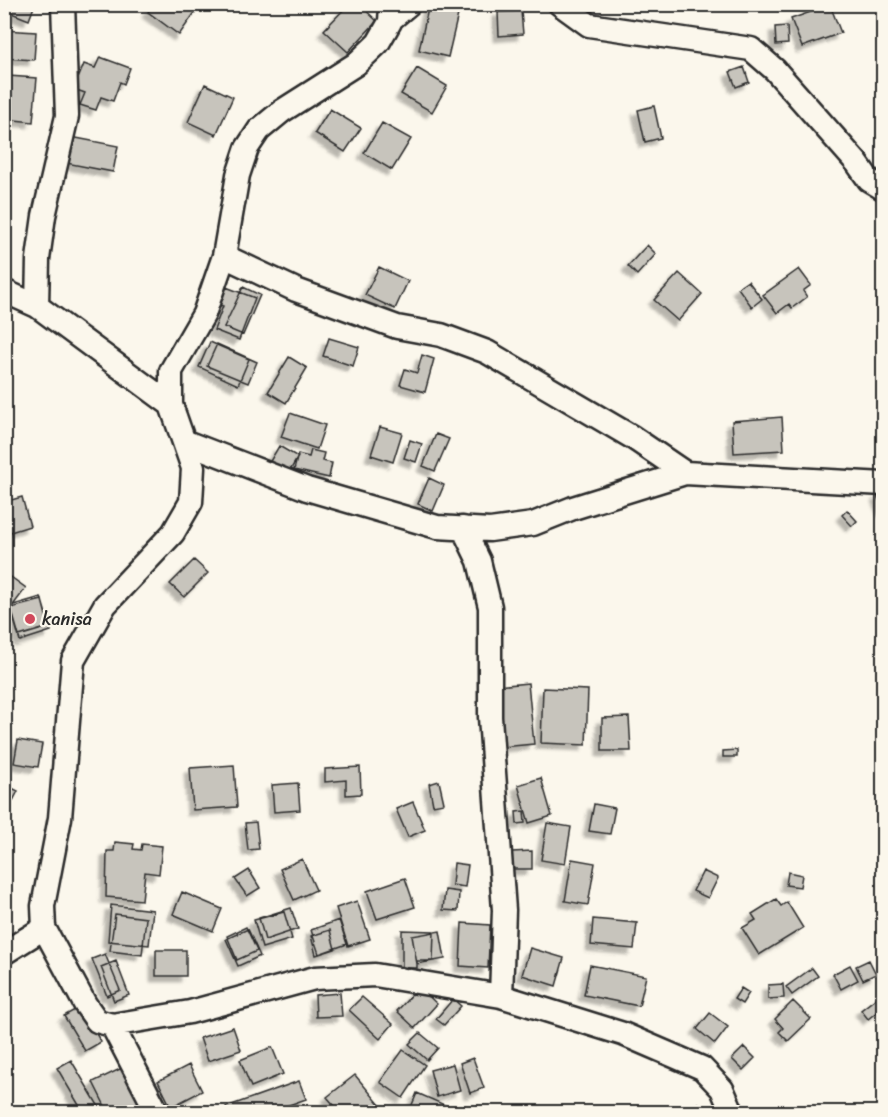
<svg xmlns="http://www.w3.org/2000/svg" width="888" height="1117" viewBox="0 0 888 1117" font-family="Sriracha,sans-serif">
<defs>
<filter id="shadow"><feDropShadow dx="-5.5" dy="5.5" stdDeviation="1.5" flood-color="#0004"/></filter>
</defs>
<rect width="100%" height="100%" fill="#fbf7ec"/>
<filter id="ink" filterUnits="userSpaceOnUse"><feTurbulence type="fractalNoise" baseFrequency=".0167" numOctaves="2"/><feDisplacementMap in="SourceGraphic" scale="12" xChannelSelector="R" yChannelSelector="G"/><feConvolveMatrix kernelMatrix="1 2 1 2 8 2 1 2 1" color-interpolation-filters="sRGB"/></filter>
<g filter="url(#ink)">
<path fill="#c7c4bc" stroke="#2b2b2b" stroke-width="1.5" filter="url(#shadow)" d="M4,4h31l-6,16 -25,-10z
M154,4h47l-22,31 -31,-23z
M349,4h10l18,17 -29,31 -24,-22z
M429,4l31,2 -12,51 -29,-7z
M830,5l11,28 -39,14 -11,-28z
M521,11l2,23 -24,2 -1,-24z
M787,26l1,18 -12,1 -1,-18z
M4,30l32,2 -2,28 -30,-2z
M100,57l30,11 -6,16 -4,-2 -7,19 -12,-4 -5,13 -16,-5 5,-12 -11,-4 10,-25 11,4z
M744,67l5,15 -13,5 -6,-15z
M417,68l30,18 -15,26 -31,-18z
M8,76l29,2 -4,44 -28,-3z
M205,84l28,13 -17,38 -28,-13z
M654,106l7,32 -16,4 -7,-32z
M330,109l31,19 -16,24 -30,-19z
M382,123l29,16 -19,31 -28,-17z
M71,137l47,9 -5,26 -47,-9z
M647,245l9,9 -19,21 -9,-9z
M379,267l29,14 -13,28 -30,-14z
M799,269l12,16 -8,6 4,6 -15,11 -3,-4 -12,9 -14,-18z
M679,273l23,21 -24,27 -24,-21z
M748,281l14,18 -10,8 -14,-19z
M226,287l29,11 -16,42 -25,-10 9,-24 -4,-1z
M243,287l17,8 -17,40 -19,-8z
M329,338l30,9 -6,19 -30,-10z
M210,342l39,17 -11,26 -39,-18z
M217,344l40,18 -9,21 -41,-17z
M422,355l12,4 -9,33 -25,-7 5,-16 12,4z
M289,357l18,11 -21,35 -18,-11z
M290,413l35,12 -8,24 -36,-12z
M782,417l2,33 -50,3 -2,-32z
M380,427l22,6 -9,29 -22,-7z
M436,434l13,5 -14,32 -12,-5z
M410,440l12,4 -6,18 -12,-4z
M279,446l19,11 -10,17 -19,-11z
M311,450l13,3 -2,8 10,2 -3,15 -35,-8 4,-16 11,3z
M429,478l15,7 -11,26 -15,-7z
M884,493v19l-7,-16z
M22,497l8,29 -26,8v-32z
M847,510l10,11 -5,5 -10,-11z
M194,560l14,13 -24,24 -14,-13z
M4,572l22,16 -15,20 -7,-5z
M41,597l10,34 -31,10 -10,-35z
M42,600l7,27 -30,9 -8,-28z
M528,683l6,61 -32,3 -6,-61z
M543,688l45,2 -2,55 -45,-2z
M629,717l2,34h-29v-33z
M18,740l24,4 -4,23 -24,-4z
M737,750v7h-14v-6z
M234,765l3,42 -44,3 -3,-42z
M360,767l1,27 -15,1v-15l-21,2v-13z
M541,778l11,38 -23,7 -11,-38z
M439,781l5,22 -11,2 -4,-21z
M298,783l2,27 -26,2 -2,-27z
M4,784l14,7 -14,27z
M413,802l12,28 -17,7 -12,-28z
M594,804l21,4 -5,26 -21,-3z
M524,811l1,12 -8,1 -1,-12z
M256,822l3,27 -11,1 -3,-27z
M547,823l24,4 -6,37 -24,-4z
M115,842l19,2 -1,5 8,1 1,-6 20,2 -3,28 -14,-2 -3,28 -36,-3 1,-46h7z
M532,851v18h-20v-17z
M302,859l14,31 -22,10 -14,-31z
M572,859l23,4 -7,42 -23,-4z
M454,863l14,2 -3,22 -13,-2z
M249,870l11,18 -13,8 -12,-17z
M703,871l15,7 -10,20 -15,-7z
M788,872l14,3 -2,12 -14,-2z
M405,878l10,29 -38,12 -10,-28z
M445,890l14,2 -1,19 -15,-1z
M182,892l40,17 -9,22 -40,-17z
M776,899l5,7 6,-4 16,26 -44,27 -17,-27 14,-8 -4,-6z
M357,901l13,38 -22,7 -12,-38z
M111,905l42,5 -4,35 -41,-4z
M291,908l7,21 -33,11 -6,-22z
M284,912l8,27 -30,9 -8,-28z
M115,914l31,4 -4,37 -32,-4z
M593,919l44,4 -3,26 -43,-4z
M339,920l8,24 -28,10 -8,-24z
M462,923l28,2 -2,43 -28,-2z
M246,927l11,24 -20,9 -10,-24z
M248,929l12,27 -22,10 -12,-27z
M330,930l5,19 -19,6 -5,-19z
M402,930l32,1 -1,30h-16v7h-15z
M440,931l5,28 -28,5 -5,-28z
M530,948l34,10 -8,28 -34,-11z
M156,950h30v26h-30z
M105,954l15,36 -13,6 -15,-37z
M869,960l7,14 -13,6 -7,-14z
M116,961l13,34 -15,6 -13,-34z
M590,965l56,11 -7,30 -55,-11z
M850,965l8,15 -17,9 -8,-15z
M812,968l6,8 -26,19 -6,-8z
M783,984l1,14 -16,1v-14z
M419,987l18,17 -22,24 -18,-17z
M741,988l8,5 -7,11 -8,-5z
M884,992v18l-2,-2 -14,11 -7,-9z
M340,993l2,23 -26,1 -1,-22z
M362,997l31,27 -13,15 -31,-29z
M453,999l8,7 -17,19 -8,-6z
M793,1001l18,18 -23,22 -9,-9 4,-4 -8,-9z
M80,1007l21,35 -16,9 -21,-35z
M710,1013l18,14 -13,17 -18,-15z
M233,1027l8,23 -33,11 -8,-23z
M420,1033l18,15 -11,12 -18,-16z
M272,1047l11,27 -32,13 -11,-27z
M744,1047l11,11 -12,12 -11,-11z
M403,1050l22,15 -22,33 -23,-16z
M473,1058l11,30 -14,5 -10,-30z
M71,1060l31,52h-19l-26,-44z
M453,1064l7,26 -23,7 -7,-27z
M189,1065l13,26 -31,16 -13,-26z
M122,1068l19,38 -13,6h-20l-15,-30z
M355,1075l26,31 -9,6h-32l-13,-15z
M299,1081l7,18 -37,13h-41l-2,-5z
M417,1093l39,17 -1,2h-46z
M698,1103l7,9h-13l-2,-3z"/>
<g fill="none" stroke-linecap="round" stroke-linejoin="round">
<defs>
<path id="minor" d="M391,4l-1,18 -12,21 -22,21 -74,47 -23,19 -12,18 -9,27 -14,81 -20,58 -33,57v34l22,63 -2,34 -18,31 -68,72 -32,56 -13,157 -17,88 1,22 41,76 12,17 15,4 78,-13 125,-34 60,-3 126,21 122,38 79,34 20,21 10,23
M560,4l29,21 162,24 24,21 82,93 12,17 15,9
M390,20l19,-16
M224,256l72,34 101,37 44,8 46,17 145,85 53,36
M4,291l33,15 134,99
M37,306l1,-47 6,-43 23,-100 -4,-112
M186,442l121,47 130,38 53,3 43,-6 40,-16 112,-35 199,11
M463,528l16,33 11,46v110l14,193 -3,86
M4,953l40,-25
M112,1025l45,87"/>
</defs>
<use href="#minor" stroke="#2b2b2b" stroke-width="27"/>
<use href="#minor" stroke="#fbf7ec" stroke-width="22"/>
</g>
</g>
<circle fill="#d1495b" stroke="#fbf7ec" stroke-width="2" cx="30" cy="619" r="6"/>
<g text-anchor="middle" dominant-baseline="central" stroke-width="4.5" stroke-linejoin="round" paint-order="stroke">
<g font-size="18" fill="#2b2b2b" stroke="#fbf7ec" text-anchor="start">
<text x="42" y="619">kanisa</text>
</g>
</g>
<rect width="888" height="1117" fill="none" stroke="#fbf7ec" stroke-width="24"/>
<rect x="12" y="12" width="864" height="1093" fill="none" stroke="#2b2b2b" stroke-width="2" filter="url(#ink)"/>
</svg>
